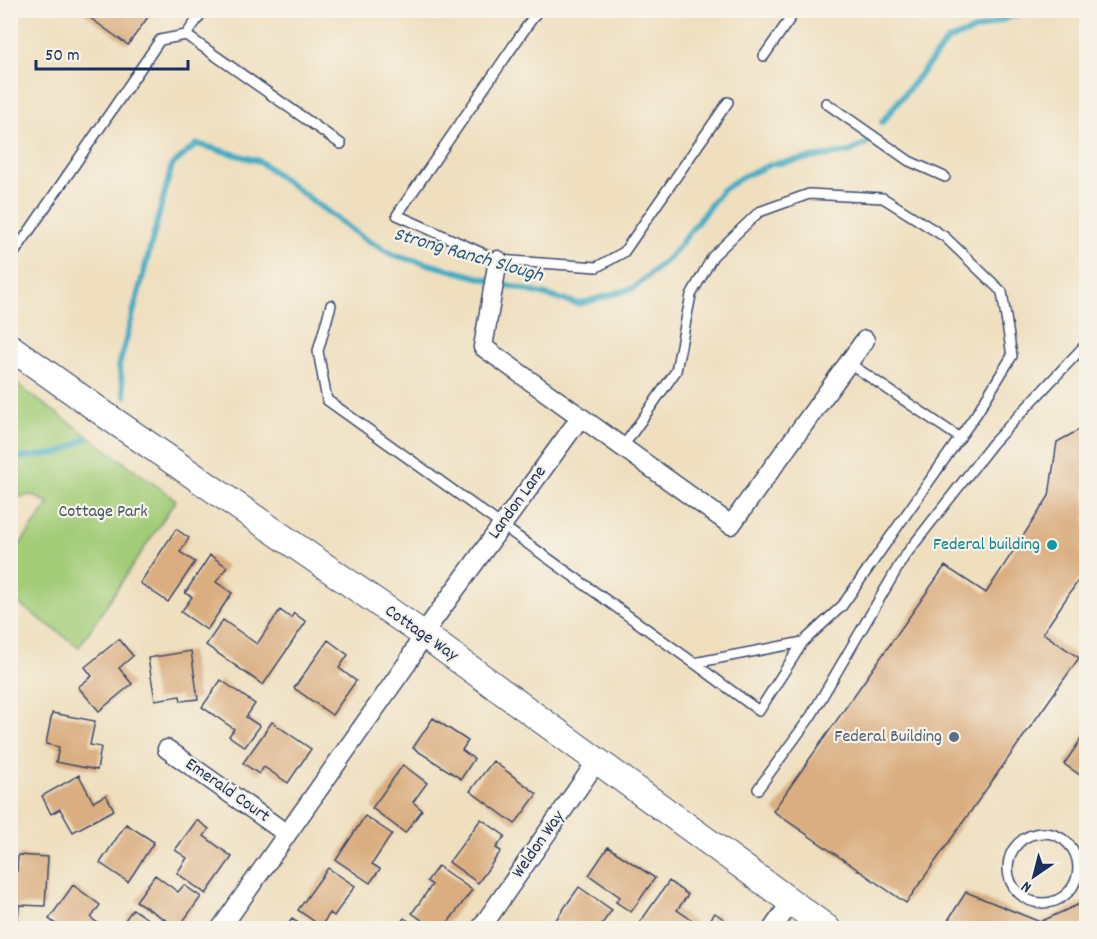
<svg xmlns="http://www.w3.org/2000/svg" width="1097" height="939" viewBox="0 0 1097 939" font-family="Dekko,sans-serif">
<rect width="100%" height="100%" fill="#f7f3e8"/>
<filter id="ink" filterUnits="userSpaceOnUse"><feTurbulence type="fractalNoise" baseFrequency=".0167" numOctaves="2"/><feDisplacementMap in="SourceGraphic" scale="12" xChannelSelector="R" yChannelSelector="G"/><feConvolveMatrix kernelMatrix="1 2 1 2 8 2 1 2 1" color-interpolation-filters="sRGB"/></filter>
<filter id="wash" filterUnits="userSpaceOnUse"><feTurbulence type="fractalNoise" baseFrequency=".008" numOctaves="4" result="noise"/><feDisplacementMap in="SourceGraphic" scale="24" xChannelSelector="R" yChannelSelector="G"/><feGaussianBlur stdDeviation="1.35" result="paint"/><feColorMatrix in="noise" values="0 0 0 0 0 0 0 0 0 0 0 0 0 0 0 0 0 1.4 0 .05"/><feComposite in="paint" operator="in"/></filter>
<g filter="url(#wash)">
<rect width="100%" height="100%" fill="#efdfbf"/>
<path fill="#a3cc78" stroke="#5f7e6b" stroke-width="1.5" d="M11,380l165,120 -97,147 -68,-49v-41l38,-53 -16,-9 -22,3z"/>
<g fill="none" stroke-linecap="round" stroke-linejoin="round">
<path stroke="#43acc3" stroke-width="6" d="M882,122l66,-82 81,-30
M125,396l-6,-30 53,-201 25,-21 62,17 104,77 31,17 185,49 55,-16 38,-33 50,-65 20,-13 30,-13 77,-12 18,-9
M10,459l50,-6 27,-15"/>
</g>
<g id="blocks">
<path fill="#daae81" d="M79,10h74l-25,35z
M1086,426v143l-43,64 36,25 -173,245 -133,-92 172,-245 41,27 63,-97 8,-54z
M176,529l13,9 -9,14 15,10 -27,40 -28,-19z
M210,555l17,12 -11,15 16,11 -25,37 -26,-18 11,-15 -7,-4z
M280,610l11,8 3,-5 12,9 -43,63 -57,-40 17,-25 34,24z
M119,639l14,17 -14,12 13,16 -33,27 -21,-24 14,-11 -7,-9z
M328,640l20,15 -9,13 17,13 -24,34 -38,-27z
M191,651l7,48 -17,2 -1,-5 -25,4 -7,-42z
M221,680l34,24 -9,13 14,9 -15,21 -16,-11 5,-7 -32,-22z
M52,713l43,8 -5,24 11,2 -4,23 -41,-8 3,-15 -13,-3z
M433,718l35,23 -6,9 12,9 -13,20 -48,-31z
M272,722l39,27 -23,34 -24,-16 -5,7 -16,-11z
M1086,732v47l-22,-15z
M493,761l44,33 -22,30 -45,-33z
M403,765l24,18 -14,19 9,8 -17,23 -33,-25z
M79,775l14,27 13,-7 8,15 -41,22 -13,-23 -9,5 -9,-18z
M365,816l27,18 -20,30 8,5 -10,14 -34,-23z
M481,819l24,17 -9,12 5,3 -23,32 -29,-21z
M197,820l12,9 -5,7 28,21 -26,37 -29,-21 10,-15 -12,-8z
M126,824l28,18 -26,40 -28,-19z
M608,847l47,31 -24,34 -15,-10 4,-5 -31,-22z
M18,855l30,2 -3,49 -26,-1 -1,14h-8v-48h7z
M438,866l34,24 -28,38h-11l-21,-15 20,-28 -5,-4z
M328,868l27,18 -21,30 -4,-3 -9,13 -23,-16z
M155,875l23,17 6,-7 17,12 -23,31 -42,-27z
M669,881l19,14 -11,15 27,18h-68z
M73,885l27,20 -9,13 8,6 -3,4h-41l2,-3 -8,-6z
M579,887l33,23 -13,18h-49z
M966,892l74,30 46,-21v27h-143z
M133,909l28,19h-42z
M715,913l21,15h-32z
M404,918l15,10h-22z
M292,919l14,9h-21z"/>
</g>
</g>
<g filter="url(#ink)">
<use href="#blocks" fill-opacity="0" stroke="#3b496d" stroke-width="1.5"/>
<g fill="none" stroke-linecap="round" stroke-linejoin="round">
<defs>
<path id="lane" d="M538,10l-141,205 101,45 99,7 27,-15 104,-150
M186,35l155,109
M764,56l32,-46
M826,103l83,58 36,16
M10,259l150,-219 26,-5 18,-25
M331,305l-13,46 9,49 367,263 109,-21 39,-36 135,-193 35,-57 -10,-64 -57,-55 -62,-39 -74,-4 -50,18 -46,44 -22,39 -15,76 -54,77
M849,363l111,75
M694,663l65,48 44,-69
M758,789l53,-73 93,-159 89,-114 93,-99
M1008 868a35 35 0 1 1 70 0a35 35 0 1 1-70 0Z"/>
<path id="street" d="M498,260l-15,87 248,178 134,-185
M167,749l120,85
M221,928l187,-266 15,-28 157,-216
M481,928l116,-167
M773,928l18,-26"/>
<path id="secondary" d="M10,347l97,69 316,218 404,294"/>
</defs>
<use href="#lane" stroke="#3b496d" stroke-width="12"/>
<use href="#street" stroke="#3b496d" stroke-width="21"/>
<use href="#secondary" stroke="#3b496d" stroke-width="28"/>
<use href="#lane" stroke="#fff" stroke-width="9"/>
<use href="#street" stroke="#fff" stroke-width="18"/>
<use href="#secondary" stroke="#fff" stroke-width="26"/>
</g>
</g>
<circle fill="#0f9aa8" stroke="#f7f3e8" stroke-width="2" cx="1052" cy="545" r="6"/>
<circle fill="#5c6f8a" stroke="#f7f3e8" stroke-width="2" cx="954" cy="737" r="6"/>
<g text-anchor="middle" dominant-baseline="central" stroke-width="4.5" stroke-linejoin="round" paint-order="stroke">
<g font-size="18" fill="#1b2f5e" stroke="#f7f3e8">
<text transform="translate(518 503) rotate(-54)">Landon Lane</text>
<text transform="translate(421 634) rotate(35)">Cottage Way</text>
<text transform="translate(227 791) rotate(35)">Emerald Court</text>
<text transform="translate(539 845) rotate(-55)">Weldon Way</text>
</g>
<g font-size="18" fill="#3d5664" stroke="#f7f3e8">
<text x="103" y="512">Cottage Park</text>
</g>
<g font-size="18" fill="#0d838f" stroke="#f7f3e8" text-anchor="end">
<text x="1040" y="545">Federal building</text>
</g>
<g font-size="18" fill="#4e5e75" stroke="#f7f3e8" text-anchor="end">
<text x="942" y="737">Federal Building</text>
</g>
<g font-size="20" font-style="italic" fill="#295b81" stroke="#f7f3e8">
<text transform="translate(468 256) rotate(16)">Strong Ranch Slough</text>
</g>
</g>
<rect width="1097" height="939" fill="none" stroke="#f7f3e8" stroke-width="36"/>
<g transform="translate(1034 876) rotate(215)" stroke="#f7f3e8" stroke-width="4.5" paint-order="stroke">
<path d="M0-4.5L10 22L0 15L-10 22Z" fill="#1b2f5e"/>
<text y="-9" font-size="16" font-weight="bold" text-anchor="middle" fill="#1b2f5e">N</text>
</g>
<path d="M36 60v9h152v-9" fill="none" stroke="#1b2f5e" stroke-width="3"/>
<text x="45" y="60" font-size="18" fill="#1b2f5e" stroke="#f7f3e8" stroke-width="4.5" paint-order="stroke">50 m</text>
</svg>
